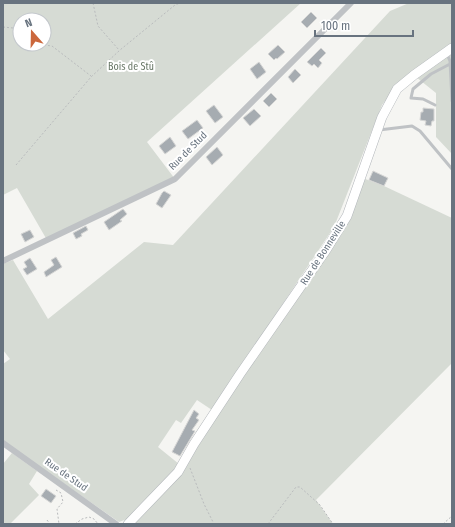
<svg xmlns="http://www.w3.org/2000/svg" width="455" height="527" viewBox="0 0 455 527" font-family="'Fira Sans Condensed',sans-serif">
<rect width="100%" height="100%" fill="#f5f5f2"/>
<path fill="#d6dbd4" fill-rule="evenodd" d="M3,3h298l-154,139 28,37 -128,61 -30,-52 -14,7zM20,20h24v24h-24z
M409,3h43v41l-52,37 -18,24 -48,122 -122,183 -15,-10 -16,23 -5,-3 -18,27 21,17 -52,55 -8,3 -116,-81v-77l7,-5 -7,-9v-86l10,-4 35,59 96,-77 29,3 217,-234z
M452,48v106l-16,-17v-44l-20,-16z
M360,177l24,9 68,32v145l-136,137 17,24h-200l63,-76 151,-232z
M12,453l25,18 -8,13 10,11 -29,29h-7v-60z"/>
<path fill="#a6acb1" stroke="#d6d6d5" d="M311,12l6,6 -10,10 -6,-6z
M278,45l7,7 -8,7 -1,-1 -2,2 -6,-6z
M321,48l5,5 -7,7 3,3 -4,5 -4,-4 -2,2 -5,-4z
M259,62l7,10 -9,7 -7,-10z
M295,69l6,6 -8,8 -5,-6z
M271,93l6,6 -8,8 -6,-6z
M214,105l9,12 -8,6 -9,-12z
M423,108l11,1v12h-2l-1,5 -6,-1 1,-4 -6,-1 1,-8h2z
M254,109l7,7 -11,10 -7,-8z
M197,120l6,8 -15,11 -6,-8z
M170,137l6,9 -11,8 -6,-8z
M217,147l6,8 -11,10 -6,-8z
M373,171l15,7 -4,8 -15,-6z
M164,191l7,4 -9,13 -6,-4 6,-11z
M123,209l4,5 -7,6 2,1 -13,9 -5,-8z
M86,226l2,4 -7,4 1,2 -6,3 -3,-6z
M30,230l4,7 -9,5 -4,-8z
M56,257l6,10 -16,10 -2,-5 10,-7 -3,-5z
M30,258l7,11 -10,6 -4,-6 4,-2 -3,-5z
M194,410l5,4 -3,4 3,2 -7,10 3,1 -15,25 -8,-4z
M46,489l10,7 -5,7 -10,-7z"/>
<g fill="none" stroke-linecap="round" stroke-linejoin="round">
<defs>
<path id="secondary" d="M128,524l50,-52 16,-28 46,-70 84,-121 23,-37 35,-99 15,-28 17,-14 38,-27"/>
</defs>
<use href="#secondary" stroke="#b2b6ba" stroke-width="10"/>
<path stroke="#b9bbbd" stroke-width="1" stroke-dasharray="2 2" stroke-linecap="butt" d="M93,3l5,23 21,24
M3,27l10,1 7,5
M36,44l16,2 39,30
M16,165l75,-88 29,-27 55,-45 5,-2
M190,468l14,36 10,20
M56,490l5,3 2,9 -6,7 2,15
M47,520l3,4
M75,524l7,-5 7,-2 5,2 4,5
M268,524l28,-37h4l20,18 13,19
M443,524l9,-8"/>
<path stroke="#bfc2c5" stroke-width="3" d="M447,54l3,7 2,40
M435,105l-12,-6 -12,-1 2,-9 18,-15 19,-10
M379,130l33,-4 8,5 32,38"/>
<path stroke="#bfc2c5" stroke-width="6" d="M3,261l172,-82 176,-176
M3,443l113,81"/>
<use href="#secondary" stroke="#fff" stroke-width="9"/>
</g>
<g text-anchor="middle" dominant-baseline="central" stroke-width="4" stroke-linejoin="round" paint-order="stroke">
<g font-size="10" fill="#687766" stroke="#fff">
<text x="131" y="67">Bois de Stû</text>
</g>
<g font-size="10" fill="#68737f" stroke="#fff">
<text transform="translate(188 151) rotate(-45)">Rue de Stud</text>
<text transform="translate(323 253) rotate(-57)">Rue de Bonneville</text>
<text transform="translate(66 475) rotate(35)">Rue de Stud</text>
</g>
</g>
<rect width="455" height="527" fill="none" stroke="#68737f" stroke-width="8"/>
<g transform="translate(32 32) rotate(340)"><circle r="19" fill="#ffffff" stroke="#c3c7cc"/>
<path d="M0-3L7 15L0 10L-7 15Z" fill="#cb673c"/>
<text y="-6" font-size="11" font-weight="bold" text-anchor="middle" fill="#68737f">N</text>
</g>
<path d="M315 30v6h98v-6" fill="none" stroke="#68737f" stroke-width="2"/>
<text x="321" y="30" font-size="12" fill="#68737f" stroke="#ffffff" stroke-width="3" paint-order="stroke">100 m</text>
</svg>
